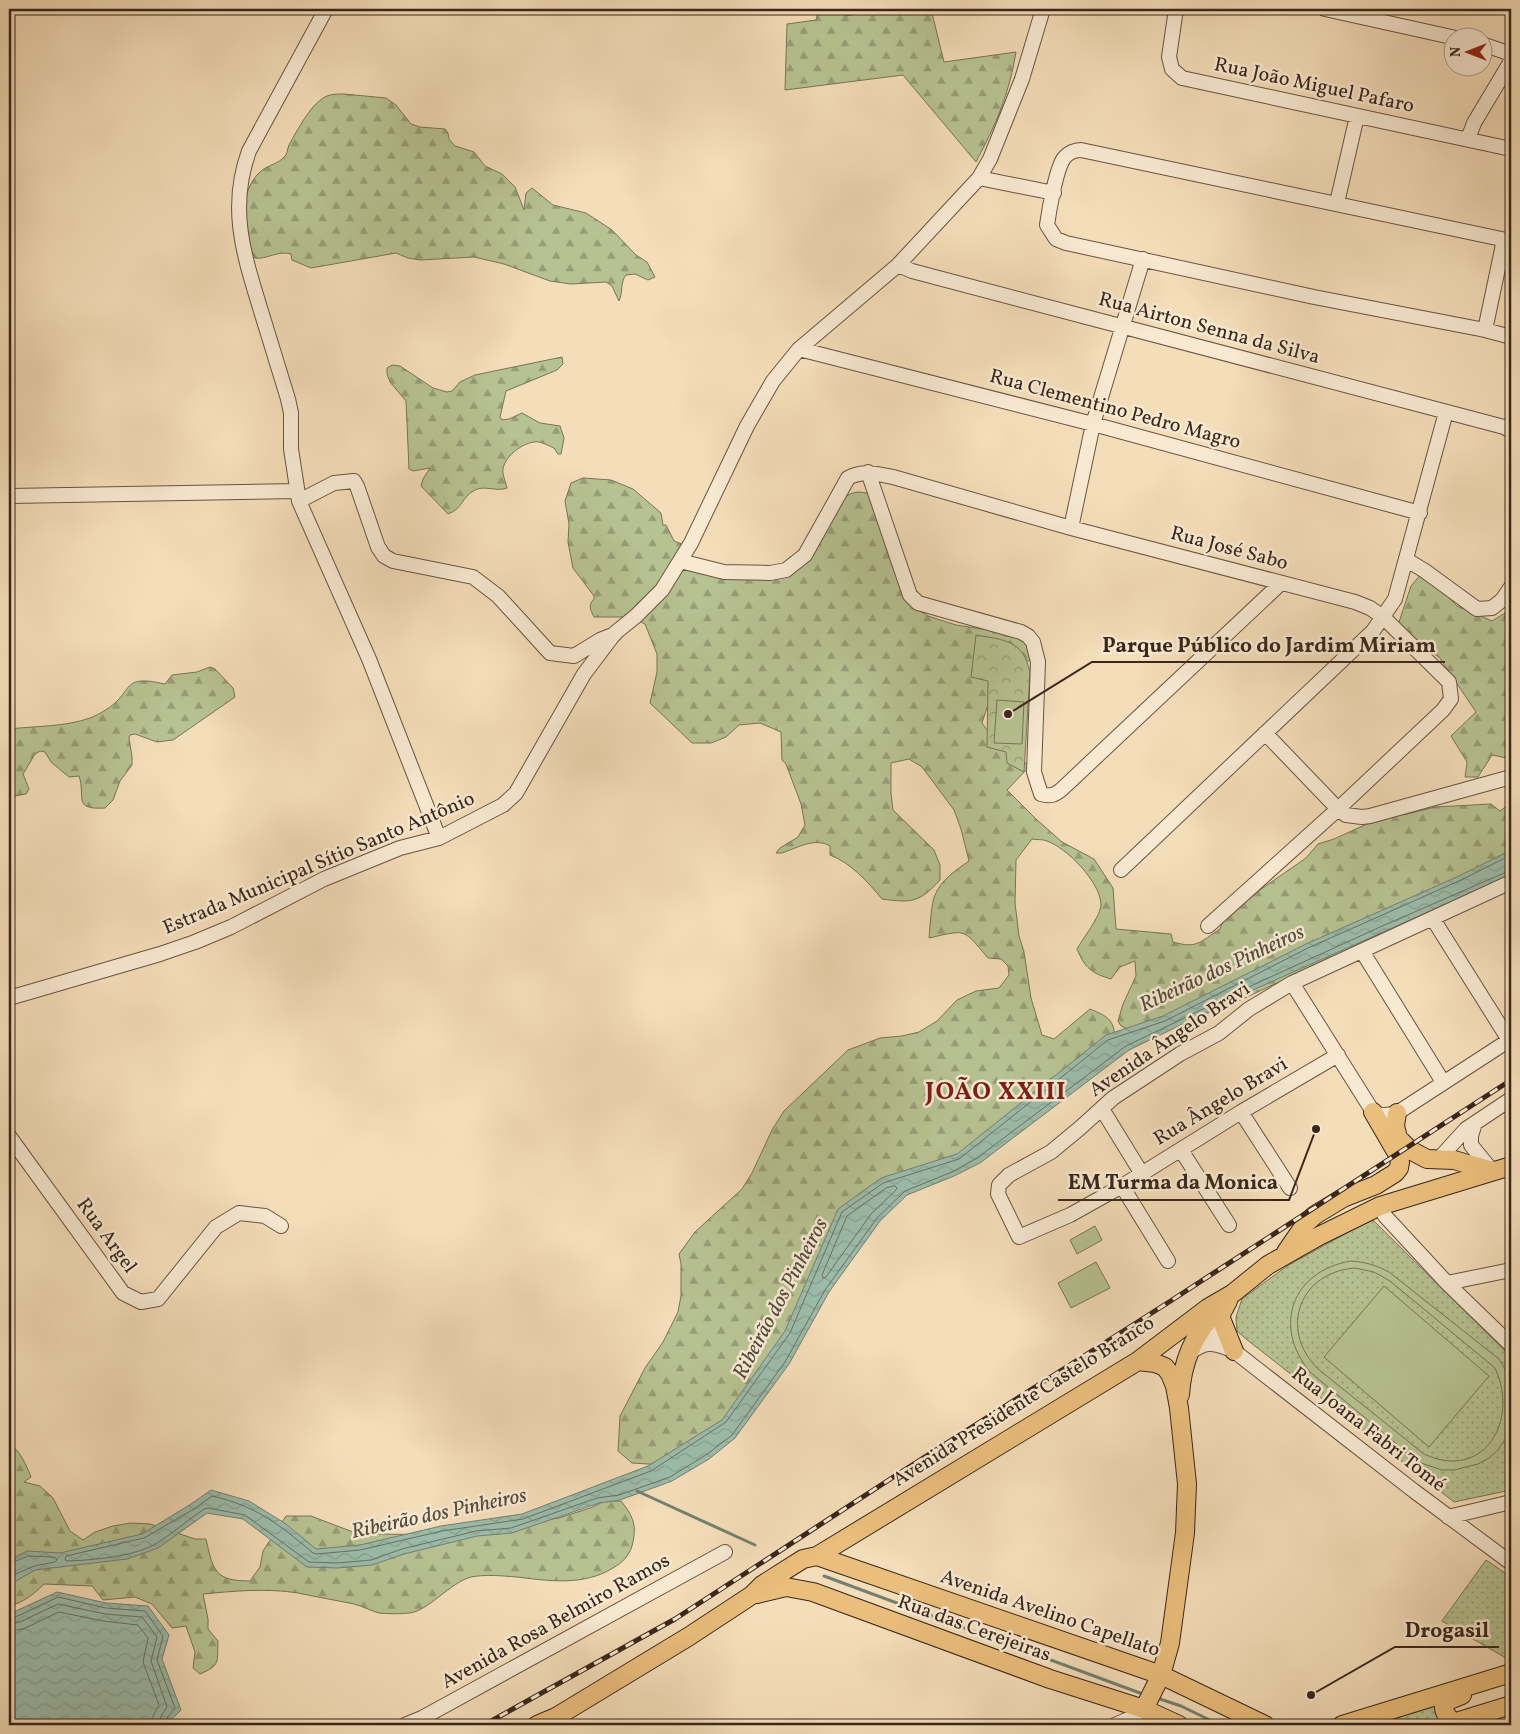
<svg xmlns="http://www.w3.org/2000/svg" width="1520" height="1734" viewBox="0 0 1520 1734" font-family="Vollkorn,serif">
<defs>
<pattern id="grass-dots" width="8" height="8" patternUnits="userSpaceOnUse" patternTransform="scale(1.25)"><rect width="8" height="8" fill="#b7c292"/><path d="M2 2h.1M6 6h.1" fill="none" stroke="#969d76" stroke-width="1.8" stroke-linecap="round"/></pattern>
<pattern id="forest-firs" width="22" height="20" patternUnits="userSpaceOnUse" patternTransform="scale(1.25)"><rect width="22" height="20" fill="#b7c292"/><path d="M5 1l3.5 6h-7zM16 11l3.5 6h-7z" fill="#969d76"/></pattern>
<pattern id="park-crowns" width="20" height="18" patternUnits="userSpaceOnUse" patternTransform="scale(1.25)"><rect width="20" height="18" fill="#b7c292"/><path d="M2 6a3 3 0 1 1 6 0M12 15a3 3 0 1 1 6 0" fill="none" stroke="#969d76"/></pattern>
<pattern id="water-waves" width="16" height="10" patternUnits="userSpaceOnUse" patternTransform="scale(1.25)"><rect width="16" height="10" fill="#9cbcab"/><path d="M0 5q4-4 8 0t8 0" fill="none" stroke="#87a193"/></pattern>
</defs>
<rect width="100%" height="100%" fill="#f4ddb9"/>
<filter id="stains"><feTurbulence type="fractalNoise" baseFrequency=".004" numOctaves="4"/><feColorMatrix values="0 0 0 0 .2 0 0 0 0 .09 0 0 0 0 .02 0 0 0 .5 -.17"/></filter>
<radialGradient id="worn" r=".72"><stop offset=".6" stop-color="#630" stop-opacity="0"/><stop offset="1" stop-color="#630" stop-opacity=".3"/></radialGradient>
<path fill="url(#grass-dots)" stroke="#787456" d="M1372,1219l139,138v133l-57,12 -208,-163 -9,-8 -1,-14 6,-18 45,-33z
M1486,1560l25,17v84l-69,-40z
M1440,1700l5,21 -11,4h-74z"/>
<path fill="url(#forest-firs)" stroke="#787456" d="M819,9h24l3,7 33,-7h52l13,53 72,-10c-7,43 -20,72 -40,110l-73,-87 -118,15 2,-66 29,-4z
M344,94l42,4 10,7 15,19 9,3 25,2 3,4 1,6 6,7 19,6 11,14 17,8 13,13 9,23 2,-17 6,-5 21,17 33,8 26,17 24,25 11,7 8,15 -7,3 -13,-6 -9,1c-6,7 -3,18 -7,26l-7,-15 -6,-4 -35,2 -21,-3 -46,-17 -30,-7 -54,3 -12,-2 -12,-5 -85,15 -19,-8 -1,-6c-13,-4 -25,6 -36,4 -14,-24 -17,-66 5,-86 7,-7 19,-8 25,-16 3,-3 2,-7 4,-11 8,-14 21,-40 36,-48 5,-3 13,-3 19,-3z
M562,357l1,7 -6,6 -51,21 -6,26 2,3 7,-1 13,-6 18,10 20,3 4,12 -3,16h-3l-4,-6c-5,-2 -10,-5 -15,-6 -13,-2 -34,13 -36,27 -1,5 3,14 4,19 -10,4 -22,-3 -32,2 -14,7 -11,18 -27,24l-27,-28 2,-7 7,-11 -17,3 -4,-2 -3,-68 -16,-19 -3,-8v-6l5,-3 8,1 33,22 14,4 5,-1 8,-9 15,-7z
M583,478l28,2 22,9 28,24 2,12h3l8,16 16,6v11l8,14 95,-7 -3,-8h9c11,-16 33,-57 51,-63 7,-3 13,-2 20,0l47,115 11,7 28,9 39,6 10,5h13l11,5 4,19 -22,4 -14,13 -15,46 14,19 23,14 10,11 -22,23 29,29 26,23 32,17 19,29 3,41 55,5 2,8c24,7 27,0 47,-13l4,-11 30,-24 52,-36 12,-14 16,-5 46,-21 27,-4 28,-7 56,-3 9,7 11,-8v68l-121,51 -10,11 -11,7 -150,70 -34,9 -45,16 -19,-9 -3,-5 5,-17 13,-28 -1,-15 -15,6 -9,12c-20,-6 -26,-11 -34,-30 6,-11 24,-33 24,-45 -1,-22 -34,-56 -54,-63 -4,-2 -11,-1 -15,-2l-16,21 -1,43 4,33 5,16 7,46 11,37 12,4 36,-30c20,8 25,12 25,34l-68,38 -92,80 -78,44 -131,214 -82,46 -32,-2 -14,-12 2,-35 25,-48 18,-26 15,-30 3,-16v-32l-2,-10 16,-22 47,-43 10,-16 20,-43 12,-19 64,-61 32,-12 22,-2 17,-4 18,-11 20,-21 19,-9 23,-3 10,-13 -1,-9 -7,-7 -13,-1c-25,-29 -20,-29 -59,-20 1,-10 2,-35 6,-43 6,-15 21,-25 34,-34l-8,-32 -7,-19 -32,-43 -13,-8 -18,4v30l2,17 41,40 6,15v15c-21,23 -29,23 -58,19 -14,-17 -31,-36 -52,-44v-9c-15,-9 -33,2 -48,7h-6l4,-5 18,-11 7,-12 -4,-21 -15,-40 -4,-4 -1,-28 -21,-9 -21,2 -13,12 -15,6h-19l-42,-40 7,-31v-18l-12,-30 -15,-7h-36c-4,-8 -6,-12 0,-18v-3l-21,-28 -5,-26 1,-18 -4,-23 6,-18z
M1422,573l7,4 28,29 35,15 18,-11 1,-2v151l-19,-4 -14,22h-13l2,-15 -16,-26 25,-24 -37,-55 -26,-17 -15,-15 13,-39z
M210,667l5,2 18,19 2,9 -62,43 -16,2 -22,-8 -5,1 -1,3 3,19v8l-12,16 -7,19 -8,8c-33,2 -19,-11 -26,-32l-10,1 -18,-15 -6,-10 -5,-1 -5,3 -12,20 6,15 -3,5 -11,2 -6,-3v-64c26,-3 56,-2 81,-11 10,-4 22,-11 29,-19 9,-10 10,-19 27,-18 6,0 13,2 19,3l7,-9 25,-3z
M9,1443c11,8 17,21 22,34l-7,5 16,4 13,12 17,33 13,9 12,-8 18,-6 18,-3 19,1 45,15h11c7,32 9,42 44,42l10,-14 3,-16 23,-35h25l42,16 16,2 87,1 103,-17 31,-10 15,-7h16c13,16 16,25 11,45 -3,10 -10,17 -19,22 -29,18 -64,13 -96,9 -14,-1 -31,-3 -46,0 -20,5 -44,35 -62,36 -9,1 -21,1 -30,0 -8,-2 -17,-7 -25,-9 -19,-4 -38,-7 -56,-11 -31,-5 -64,-2 -95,1l5,25v10l10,12c-1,21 3,24 -18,33l-7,-6 2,-16 -9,-26 -14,2 -20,-24 -17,-7 -32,3 -11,-14 -48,-2c-10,10 -21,19 -35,22z"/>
<path fill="url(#park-crowns)" stroke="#787456" d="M976,635c28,5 48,5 54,38l-6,99 -17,-9 -1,-11 -19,-5 1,-66 -17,-4z"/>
<path fill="#b7c292" stroke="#787456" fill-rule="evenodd" d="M997,700l27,2 -2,42 -28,-1z
M1095,1226l7,14 -25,14 -7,-14z
M1351,1261c14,1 25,4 38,11l110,87 12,20v51l-13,20 -9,8 -11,6 -24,6h-12l-24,-8 -108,-90c-38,-46 -18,-101 41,-111zM1355,1268l19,4 16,9 105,87c25,53 -12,114 -71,86l-106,-85c-40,-40 -18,-97 37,-101z
M1096,1262l14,26 -39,20 -13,-25z
M1384,1286l105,90 -60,71 -105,-90z"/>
<path fill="url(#water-waves)" stroke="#748071" d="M1511,850v25l-256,114 -126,61 -149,113 -26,13 -47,19 -27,26 -51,71 -40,72 -54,74 -26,21 -37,22 -52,19 -21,3 -87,30 -35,3 -73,18 -32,11 -35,3 -30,-1 -64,-48 -36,-6 -49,35 -31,11 -92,11 -19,11 -7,1v-22l18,-9 33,2 82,-19 49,-30 20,-14 38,11 37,23 30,25 44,-4 81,-19 81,-12 126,-48 74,-46 63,-89 53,-122 43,-31 76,-24 149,-119 57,-19 143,-72 153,-68z
M57,1592l49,11 42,3 21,29 -7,24 19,51 -10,10 1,5h-163v-112l7,-2z"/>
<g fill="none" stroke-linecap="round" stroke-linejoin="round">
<path stroke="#6a7162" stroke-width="1" d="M1511,855l-50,25 -153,68 -143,73 -57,19 -149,119 -76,24 -41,29 -52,121 -64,89 -75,49 -128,48 -81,12 -82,19 -43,4 -4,-1c-34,-29 -57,-47 -101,-57l-18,13 -50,29 -78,18 -1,4 2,1c26,-1 67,-4 90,-18 16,-10 31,-23 47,-34l4,-1 37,7 64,47 28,1 34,-3 31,-11 74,-18 35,-3 86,-30 22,-3 51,-18 36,-22 26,-20 53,-73 40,-72 52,-72 28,-27 47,-19 25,-14 149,-112 127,-61 127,-58 131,-57
M895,1186l2,2 -1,2 -25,24 -45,63 -3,1 -1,-3 25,-59 39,-28z
M9,1564l19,-8 27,1 2,3 -2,2 -21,4 -25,11
M9,1618l9,-2 40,-19 48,11 39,3 18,25 -6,24 18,48 -8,10v7
M9,1624l11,-2 38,-18 47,10 37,3 15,20 -6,24 16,46 -6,9 -1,9
M9,1631l14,-2 36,-17 44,9 35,4 10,13 -5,24 16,43 -6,11v9"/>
<path stroke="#748071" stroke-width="3" d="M637,1491l118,54
M824,1576l316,117
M1160,1699l21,7 39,19"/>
<defs>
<path id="minor" d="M326,9l-77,142c-21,58 -5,104 12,160 9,29 18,58 27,88l3,14v36l8,52 70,158 70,179
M1176,9l-7,48 3,12 10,9 329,71
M1325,9l131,29
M1482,44l29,10
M1468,139l6,-16 37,-62
M979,178l75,15
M1337,203l20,-87
M1511,241l-430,-91c-6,0 -13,3 -17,8 -8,11 -15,53 -17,67l9,14 10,4 248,54 171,33 26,7
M898,265l14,6 592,156 7,4
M1485,330l19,-90
M799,349l294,75 327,89
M868,472l42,123 8,8 103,29 7,4 5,6 5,20 -4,110 7,22c9,3 14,1 21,-5l218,-205
M9,496l288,-5
M299,501l35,-18 20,-2 3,5 21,61 6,9 9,5 80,16 25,19 52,57 24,3 26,-16 15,-6
M1071,528l22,-104 50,-165
M1407,560l18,11 52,38 15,-1 10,-8 9,-13
M680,561l44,11 46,1 16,-3 19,-15 43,-77c14,-8 29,-4 45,-1l178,51 284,74 15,6 13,9 66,65 2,17 -8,11 -105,99 -130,117
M1265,733l73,76 8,6 16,2 8,-1 141,-39
M1121,870l252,-239 22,-32 51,-187
M1433,919l76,121
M1362,951l81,131
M1292,983l78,124c6,10 16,9 27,6l114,-74
M9,998l151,-44 35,-12 36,-15 93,-48 76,-31 39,-10 64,-33 13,-12 68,-119 31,-41 21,-17 26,-26 29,-47 56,-117 26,-45 26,-32 99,-84 81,-87 11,-19 32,-80 21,-70
M1338,1055l-97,57 -119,74 -52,29 -51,22 -21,-43 1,-9 10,-10 42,-23 29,-24 33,-30 67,-44 39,-21 30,-24 43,-26 219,-101
M1102,1109l40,65
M1241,1112l49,76
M1475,1123l-4,13v9l21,26
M9,1136l114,157 18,9 17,-3 58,-72 23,-14 26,3 16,10
M1181,1150l48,75
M1437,1161l29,-32 45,-30
M1122,1186l46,75
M1380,1206l5,10 62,67 64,62
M1447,1283l64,-13
M1203,1325l31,26 180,140 97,72
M1189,1353c15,-10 21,-12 38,-5
M1448,1517l63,-15
M405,1725l17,-7 303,-166
M1115,1725l18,-8 11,-8"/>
<path id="major" d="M1397,1113l-2,13 3,12 12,12 17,9 27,1 38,11
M1286,1252l20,-29 9,-8 28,-17 33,-13 19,-12 4,-5 1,-6 -2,-7 -25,-43
M1228,1301l-8,15 14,35
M1138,1361l17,2 10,4 5,7 5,12 4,22 8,76 -2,49 -15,110 -9,32 -17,34
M1180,1395c2,-33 14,-61 36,-84
M817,1556l344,119 104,50
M757,1594l29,-7 27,5 237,87 94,30 35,16
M1453,1723c-5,-6 -12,-13 -8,-21l17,-7
M537,1725l19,-8 132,-80 64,-42 10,-10 41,-26 14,-3 321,-195 70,-53 24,-14 36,-29 51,-29 61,-30 131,-40
M1342,1725l169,-52
M1446,1725l65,-20"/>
</defs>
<use href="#minor" stroke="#685442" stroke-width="16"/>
<use href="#major" stroke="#39261a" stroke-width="20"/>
<use href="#minor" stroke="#f8e9d2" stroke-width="14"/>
<use href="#major" stroke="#eabe7c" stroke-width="18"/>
<defs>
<path id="rail" d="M484,1725l191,-106 223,-145 271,-172 342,-222"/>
</defs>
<use href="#rail" stroke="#39261a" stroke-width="5"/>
<use href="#rail" stroke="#f8e9d2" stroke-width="3" stroke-dasharray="9" stroke-linecap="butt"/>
</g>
<g text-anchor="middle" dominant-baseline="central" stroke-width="5" stroke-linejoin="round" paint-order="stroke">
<g font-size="20" fill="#39261a" stroke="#f8e9d2">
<text transform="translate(1314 86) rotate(12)">Rua João Miguel Pafaro</text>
<text transform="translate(1209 329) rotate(15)">Rua Airton Senna da Silva</text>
<text transform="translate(1115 410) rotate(15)">Rua Clementino Pedro Magro</text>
<text transform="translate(1229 549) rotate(15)">Rua José Sabo</text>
<text transform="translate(319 864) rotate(-23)">Estrada Municipal Sítio Santo Antônio</text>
<text transform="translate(1170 1040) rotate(-34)">Avenida Ângelo Bravi</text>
<text transform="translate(1221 1102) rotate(-31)">Rua Ângelo Bravi</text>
<text transform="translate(106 1236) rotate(54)">Rua Argel</text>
<text transform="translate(1024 1402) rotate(-32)">Avenida Presidente Castelo Branco</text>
<text transform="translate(1368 1430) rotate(38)">Rua Joana Fabri Tomé</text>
<text transform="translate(1050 1614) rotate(19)">Avenida Avelino Capellato</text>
<text transform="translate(556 1622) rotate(-29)">Avenida Rosa Belmiro Ramos</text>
<text transform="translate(974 1629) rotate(20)">Rua das Cerejeiras</text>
</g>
<g font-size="21" font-style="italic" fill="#524c3e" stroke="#f8e9d2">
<text transform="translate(1222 969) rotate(-25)">Ribeirão dos Pinheiros</text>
<text transform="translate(781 1299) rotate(-62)">Ribeirão dos Pinheiros</text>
<text transform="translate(439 1514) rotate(-12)">Ribeirão dos Pinheiros</text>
</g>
<g font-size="25" font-weight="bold" letter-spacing="1" fill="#7a1f14" stroke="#f8e9d2">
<text x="996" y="1092">JOÃO XXIII</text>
</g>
</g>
<path fill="none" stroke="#39261a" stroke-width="2" d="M1008 714L1092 662H1445M1316 1129L1289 1200H1058M1311 1695L1395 1647H1499"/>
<g fill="#39261a" stroke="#f8e9d2" stroke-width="2">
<circle cx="1008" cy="714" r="5"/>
<circle cx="1316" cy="1129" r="5"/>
<circle cx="1311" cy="1695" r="5"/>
</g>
<g font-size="21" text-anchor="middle" font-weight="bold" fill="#39261a" stroke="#f8e9d2" stroke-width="5" stroke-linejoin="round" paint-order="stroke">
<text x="1269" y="652">Parque Público do Jardim Miriam</text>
<text x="1173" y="1189">EM Turma da Monica</text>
<text x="1447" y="1637">Drogasil</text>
</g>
<rect width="1520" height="1734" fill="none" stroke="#f4ddb9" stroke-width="30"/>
<rect x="10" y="10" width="1500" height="1714" fill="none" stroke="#39261a" stroke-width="2.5"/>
<rect x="15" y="15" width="1490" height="1704" fill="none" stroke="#39261a"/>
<g transform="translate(1468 52) rotate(270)"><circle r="24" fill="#f8e9d2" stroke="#ac9b88"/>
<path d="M0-4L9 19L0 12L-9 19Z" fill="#8f2418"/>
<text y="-8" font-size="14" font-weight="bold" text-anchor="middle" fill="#39261a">N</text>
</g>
<rect width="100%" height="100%" filter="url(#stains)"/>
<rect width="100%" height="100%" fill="url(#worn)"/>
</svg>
